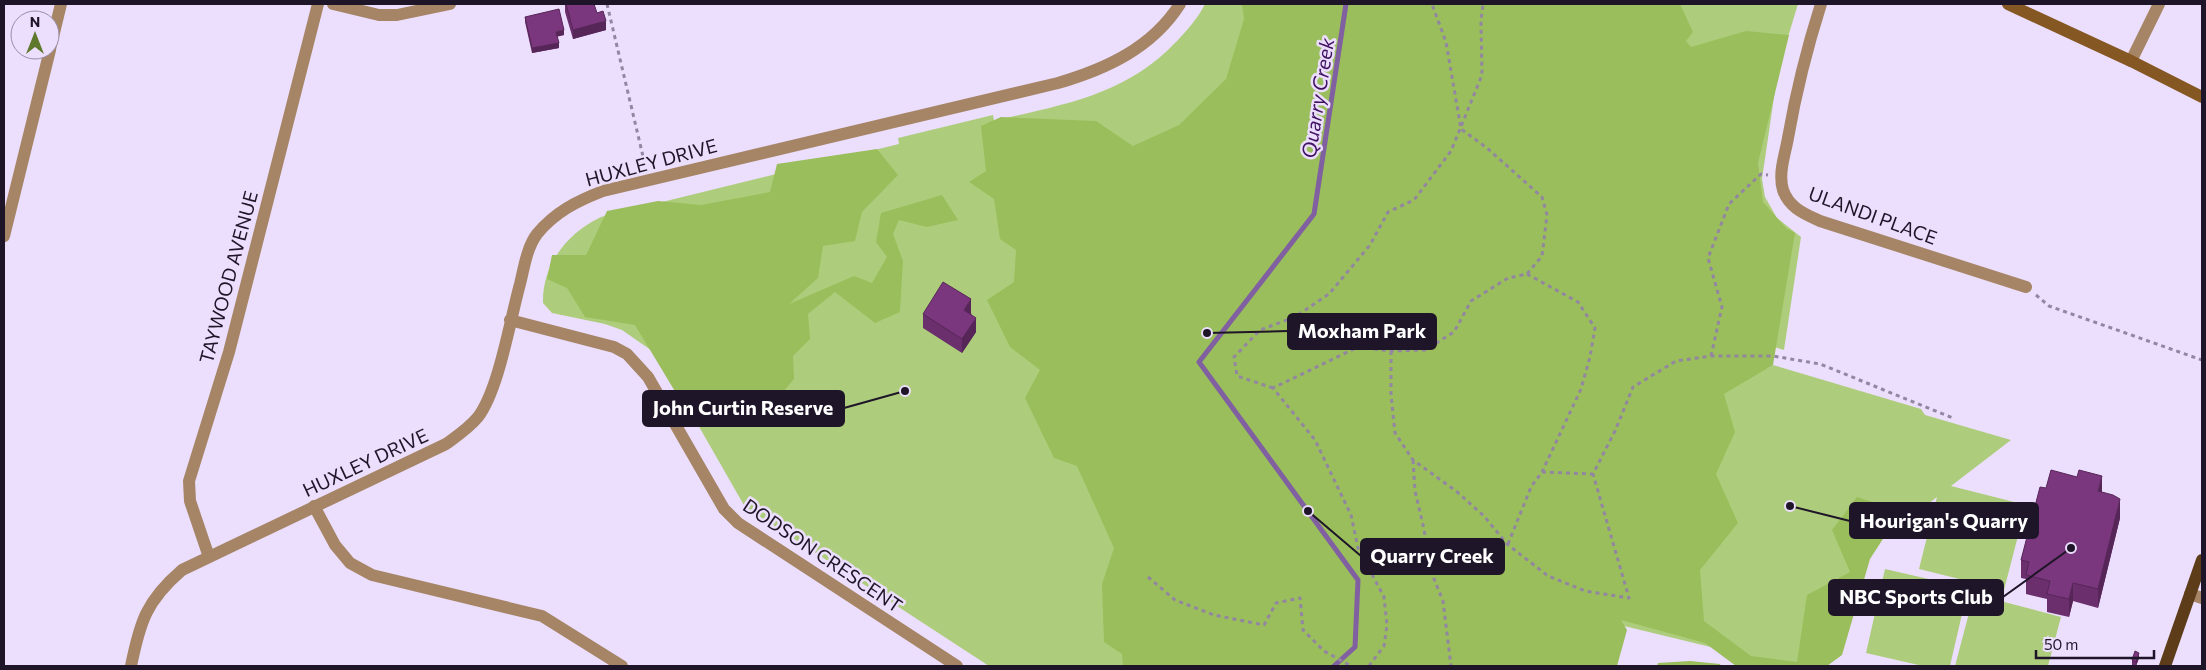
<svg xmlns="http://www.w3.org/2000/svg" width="2206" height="670" viewBox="0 0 2206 670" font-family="Commissioner,sans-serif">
<rect width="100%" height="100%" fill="#ecdefd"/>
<path fill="#aecd7c" d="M1205,4h593l-20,66 -16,109 3,18 12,21 24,19 -17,113 -36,-11 18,30 7,-4 148,44 4,6 86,25 -60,46 75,19 -22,85 -85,-21 18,-72 -63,48 -50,121h-35l-165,-40 -10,40h-625l-244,-159 -87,-152 -36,-25 -17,-6 -53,-11 -9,-10c-1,-38 24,-70 58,-86l298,-73 -1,-6 95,-23 1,6c70,-17 131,-25 183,-80 10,-11 22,-24 28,-37z
M1885,569l83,19 -18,78h-27l-57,-13z
M1974,594l87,23 -13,49h-93z"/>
<path fill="#9abe5b" d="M1242,4h438l13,28 -7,9 5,6 55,-16 43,4 -31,128 5,39 23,26 9,5 -22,132 -49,29 11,38 -19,42 22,49 -38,47 4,51 47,35 46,6 10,-67 43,-23 -18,-42 25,-33 55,18 -22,13 -20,31 -28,96 -15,11h-91l-31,-23 -84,-23 6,10 -10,36h-494l-1,-12 -18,-12 -2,-58 12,-36 -37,-82 -23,-8 -29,-60 15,-28 -30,-23 -23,-47 27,-18 2,-32 -16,-11 -6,-40 -25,-17 17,-11 -5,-45 20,-9 95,4 37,25 46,-21 47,-46 18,-60z
M877,149l21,26 -36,37 -7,29 -32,5 -5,32 -29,26 65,-28 18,7 15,-26 -11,-15 5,-29 61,-18 16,25 -31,7 -28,-7 -6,14 10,27 -3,51 -25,11 -40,-31 -27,22 2,25 -17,17 1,23 -18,21 -36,9 -55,-1 -50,-83 -50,-8 -18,-29 -20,-9 5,-24h34l21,-44 51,-10 43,4 69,-13 7,-28z
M1690,661l30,3 1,2h-64l1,-3z"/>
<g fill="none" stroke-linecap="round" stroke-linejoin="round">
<path stroke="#8160a2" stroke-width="5" d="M1334,666l21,-19 3,-67 -159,-218 115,-148 32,-210"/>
<path stroke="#9286a0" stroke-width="3" stroke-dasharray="4 4" stroke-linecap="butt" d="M607,4l39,165
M1527,274l51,28 17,26 -5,29 -9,32 -39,83
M2036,295l13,11 153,54
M1391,351v44l4,38 18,27 43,31 28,25 23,28 41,32 37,15 44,7 -36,-124 22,-43 18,-44 43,-26 35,-5h62l47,8 133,54
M1711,356l11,-49 -14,-49 21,-54 32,-30 7,1
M1273,388l-36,-12 -3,-19 26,-27 35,-13 34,-23 41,-49 18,-33 26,-12 37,-49 31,-76 -1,-54 2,-17
M1413,460l2,31 9,38 6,40 13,32 8,65
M1508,544l23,-57 11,-15 51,2
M1148,577l27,23 39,15 50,10 12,-22 24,-5 3,32 21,21 27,15
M1369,666l15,-20 3,-21 -3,-28 -26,-49 -7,-33 -36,-75 -42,-52 85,-41 33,4 34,-1 29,-18 17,-31 37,-23 19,-4 15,-18 5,-41 -5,-18 -55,-49 -26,-19 -15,-87 -14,-38"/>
<path stroke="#a58565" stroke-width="12" d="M333,4l46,11h18l53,-11
M1821,4c-14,44 -25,88 -33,134 -3,17 -10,35 -5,52 6,18 22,24 37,31l206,66
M2131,61l28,-57
M510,320l104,27 13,7 21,23 76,132 14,14 219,143
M314,506l21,39 15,18 22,12 170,41 80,50
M209,557l-19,-56 -1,-20 40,-129 89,-348
M2190,594l12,4
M131,666c9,-44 15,-65 51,-96l264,-126c11,-8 23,-16 32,-27 21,-28 32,-97 42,-133 4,-16 7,-37 17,-50 18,-22 40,-33 66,-43l455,-108c48,-14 94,-35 122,-79"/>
<path stroke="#a58565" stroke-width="12" d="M50,49l11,-45
M4,236l46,-186"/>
<path stroke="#855722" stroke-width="12" d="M2008,4l123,57 71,36"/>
<path stroke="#5d3d19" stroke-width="12" d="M2165,666l37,-106"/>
</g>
<path fill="#6a2f6c" d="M565,4l32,9 9,17 -33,9 -8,-27z
M525,17l39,18 -7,1 2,12 -27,5 -7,-31z
M971,313l5,19 -14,21 -39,-25v-14z
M2046,488l56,4 18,26 -22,90 -25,-7 -4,16 -22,-5v-13l-21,-5v-15l-5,-1v-18z
M2139,658l-3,8 -4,-1v-5z"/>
<path fill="#562658" d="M606,21v9l-33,9v-9z
M564,30v5l-8,2v-5z
M559,43v5l-27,5v-5z
M971,299v14l-7,11v-14z
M976,318v14l-14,21v-14z
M2102,476v18l-4,-3z
M2120,499v19l-22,90v-19z
M2073,583v18l-4,16v-18z
M2139,653v5l-3,8v-4z"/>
<path fill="#7b377d" stroke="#562658" d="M566,4h28l3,9 6,-2 3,10 -33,9z
M559,9l5,21 -8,2 3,11 -27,5 -7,-31z
M943,282l28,17 -7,11 12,8 -14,21 -39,-25z
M2051,470l26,7 2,-7 23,6 -4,15 15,4 7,4 -22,90 -25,-6 -4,16 -22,-5 3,-13 -24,-6 3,-13 -8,-2 19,-73 6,1z
M2135,651l4,2 -3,9 -4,-2z"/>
<g text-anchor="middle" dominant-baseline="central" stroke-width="5" stroke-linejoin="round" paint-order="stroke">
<g font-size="19" fill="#1e1528" stroke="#ecdefd">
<text transform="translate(651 162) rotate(-15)">HUXLEY DRIVE</text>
<text transform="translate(1873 215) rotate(20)">ULANDI PLACE</text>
<text transform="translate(228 277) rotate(-75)">TAYWOOD AVENUE</text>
<text transform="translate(365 462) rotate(-25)">HUXLEY DRIVE</text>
<text transform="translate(823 555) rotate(34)">DODSON CRESCENT</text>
</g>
<g font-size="20" font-style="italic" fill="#401361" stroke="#ecdefd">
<text transform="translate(1317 98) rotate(-81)">Quarry Creek</text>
</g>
</g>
<path fill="none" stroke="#1e1528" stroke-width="2" d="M1207 333L1288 331M905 391L844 408M1790 506L1850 521M1308 511L1361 556M2071 548L2003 597"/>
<g fill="#1e1528" stroke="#ecdefd" stroke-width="2">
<circle cx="1207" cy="333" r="5"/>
<circle cx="905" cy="391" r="5"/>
<circle cx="1790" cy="506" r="5"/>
<circle cx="1308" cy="511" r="5"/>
<circle cx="2071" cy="548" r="5"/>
</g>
<g fill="#1e1528" stroke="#1e1528" stroke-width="2">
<rect x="1288" y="314" width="148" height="35" rx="5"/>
<rect x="643" y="391" width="201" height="35" rx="5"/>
<rect x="1850" y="503" width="188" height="35" rx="5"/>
<rect x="1361" y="539" width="143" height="35" rx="5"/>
<rect x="1829" y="580" width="174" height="35" rx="5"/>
</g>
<g font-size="20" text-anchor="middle" font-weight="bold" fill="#fff">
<text x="1362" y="338">Moxham Park</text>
<text x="743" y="415">John Curtin Reserve</text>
<text x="1944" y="528">Hourigan's Quarry</text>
<text x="1432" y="563">Quarry Creek</text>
<text x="1916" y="604">NBC Sports Club</text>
</g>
<rect width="2206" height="670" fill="none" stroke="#1e1528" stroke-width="10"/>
<g transform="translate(35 35)"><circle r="24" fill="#ecdefd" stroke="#9a8ea8"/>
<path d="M0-4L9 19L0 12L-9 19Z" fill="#5e782c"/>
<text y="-8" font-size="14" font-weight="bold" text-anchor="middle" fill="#1e1528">N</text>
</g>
<path d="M2036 650v8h118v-8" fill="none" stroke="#1e1528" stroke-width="2.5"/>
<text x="2044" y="650" font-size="15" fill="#1e1528" stroke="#ecdefd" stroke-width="4" paint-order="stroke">50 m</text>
</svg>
